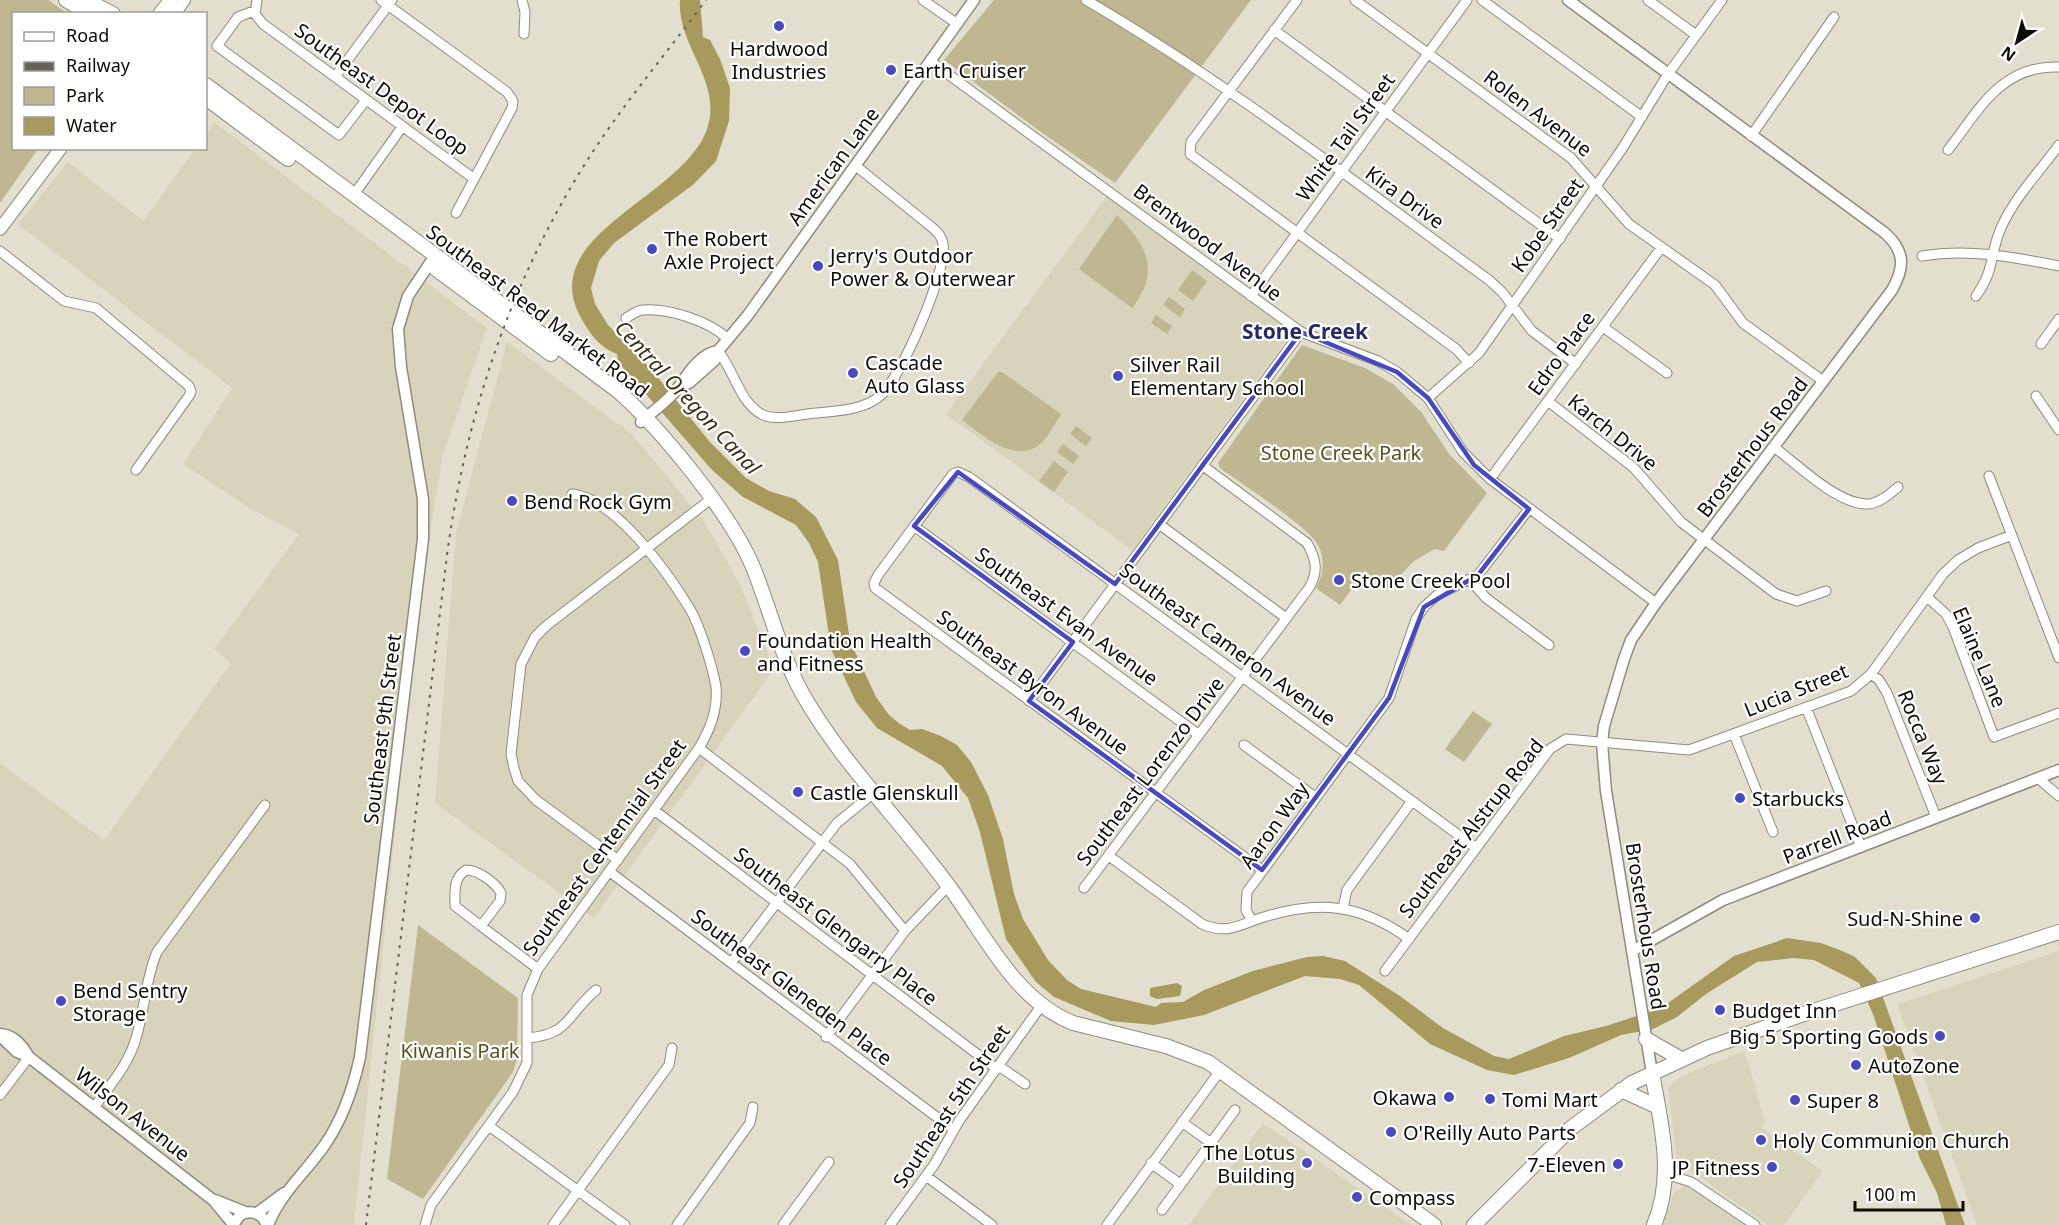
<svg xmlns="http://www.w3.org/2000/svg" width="2059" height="1225" viewBox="0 0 2059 1225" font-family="'Noto Sans',sans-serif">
<rect width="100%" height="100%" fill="#e2dfce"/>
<path fill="#d8d3bb" d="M214,122l273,206 -45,130 -24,152 -64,615h-354v-462l104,77 127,-177 -17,-14 85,-115 -48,-25 -68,-45 49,-76 -214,-164 50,-62 75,59 52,-72 11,-1v-13z
M1107,196l182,134 2,4 -159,216 -186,-136z
M507,342l126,93 75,92 32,58 34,84 -180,249 -159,-115 21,-270z
M2059,951v274h-82l-80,-221z
M1745,1051l20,71 -4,5 62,44 -39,54h-16l-74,-52 -13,-6 -4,-7 -9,-73 13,-11z
M1263,1123l148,102h-222z
M1685,1186l6,1 54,38h-82l11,-33z"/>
<path fill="#bfb792" d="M0,0h48l19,13 -53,1v134l24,1 -38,54z
M994,0h257l-136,183 -77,-53 -94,-70z
M1117,215c30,30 44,56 15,93l-53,-39z
M1192,270l15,11 -14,20 -15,-11z
M1169,297l16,12 -5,8 -17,-12z
M1156,315l16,11 -5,8 -16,-11z
M1302,345l63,23 28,16 29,29 27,41 38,39 -43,58 -9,-2 -21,12 -28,29 -21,-19 -25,34 -24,-17c8,-14 9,-31 2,-43 -8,-17 -79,-63 -98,-77l-2,-5z
M998,372h4l59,42c-6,9 -13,24 -22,31 -25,19 -58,-11 -77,-25z
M1076,426l16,12 -6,8 -16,-12z
M1063,444l16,12 -6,8 -16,-12z
M1054,461l14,11 -14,20 -15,-11z
M1473,711l19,13 -28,38 -19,-13z
M418,925l100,73 -1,61 -4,13 -90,127 -36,-20z"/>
<path fill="#a89a5c" d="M680,0h20l3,37 7,3 10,19 10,29 -1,33 -13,40 -22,23 -80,59 -15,18 -8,27 4,16 13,21 44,45 57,71 37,37 23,13 26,8 21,18 22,43 12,81 26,56 13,18 11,9 10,6 12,-1 19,7 16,9 14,17 17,33 15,44 11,55 9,25 25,41 19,20 14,9 75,18 5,-4 22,-1 21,-12 49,-19 54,-14 16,-1 22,5 55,35 43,32 51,28 15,3 55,-23 42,-10 55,-18 73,-52 53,-18 34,5 19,7 15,7 21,21 89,247h-19l-9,-32 -17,-34 -47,-145 -14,-31 -45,-23 -20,-2 -37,4 -51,32 -29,23 -24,12 -32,6 -52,23 -55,17 -27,-5 -57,-26 -71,-59 -19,-6 -35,-3 -101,39 -50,10 -43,-4 -57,-24 -18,-15 -30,-43 -26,-107 -12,-34 -26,-32 -65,-38 -21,-26 -25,-53 -13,-87 -9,-19 -13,-18 -53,-28 -31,-27 -94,-108 -1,-8c-17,-6 -28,-21 -37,-38 -44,-83 108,-120 128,-190 13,-47 -31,-80 -28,-126z
M1177,983l5,3 -2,10 -23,3 -7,-3v-8z"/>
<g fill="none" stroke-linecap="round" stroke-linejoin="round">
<defs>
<path id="minor" d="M257,0l-2,14 8,10 210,154
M381,0l126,92 6,9 -1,7 -56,105
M522,0l3,12 -1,22
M923,0l33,23
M1086,0c142,83 271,184 403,280l13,12 30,39 44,33
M1297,0l-106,142 -1,12 266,195 13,14
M1355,0l216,158 58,66 86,61 28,38 80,58
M1482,0l160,117
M1648,0l48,35
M254,11l-16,6 -21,29 122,89 27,-35
M1274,30l286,209
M930,61l371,271 77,29 19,11 31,26 35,54 27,27 166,124
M335,77l57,-77
M1751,136l83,-119
M1948,150c31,-40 53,-85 111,-83
M353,196l49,-69
M0,251l64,50 32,7 93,78 2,6 -2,4 -53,74
M1922,256c47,-8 91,1 137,10
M1251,296l216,-296
M1976,296c20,-28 13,-41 25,-68 13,-30 39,-57 58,-83
M626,318c6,-3 11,-8 17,-8 26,-2 66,11 85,29
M1603,327l64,46
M2041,344l18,-25
M718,351c16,19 21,50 43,63 13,7 32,2 46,0 23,-3 56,-2 74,-19 20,-17 67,-126 62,-151 -1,-7 -4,-10 -9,-15l-78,-63
M2036,396l23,34
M1428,398l51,-45 143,-204 46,-75 54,-74
M1549,402l85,66 47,54 95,72 21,7 29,-10
M1774,447c24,18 61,55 91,57 12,1 24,-9 33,-17
M1989,476l70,182
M1490,479l171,-231
M1159,524l127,94
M914,526l285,209
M1471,581l15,17 63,47
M1927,597l19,17 7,13 41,110 65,-24
M1871,674l8,6 8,13 49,124
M1029,701l272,-369
M1806,707l55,140
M1734,734l39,98
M1244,745l71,52
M699,748l151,116 55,67
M2038,778l21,18
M654,810l343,259
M1109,856l93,68c26,11 36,1 62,-7 55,-17 97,-13 145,22
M618,860l-82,-60 -18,-19 -4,-13 -3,-14 10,-90 14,-27 11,-11 165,-127
M466,870c12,0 29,12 35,23l-1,8 -19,25 -26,-20c0,-14 -2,-28 11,-36z
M1262,870l-387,-282 -1,-5 4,-8 75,-101 5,-2 11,5 506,370
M610,872l344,258
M1084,888l225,-300c10,-17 7,-29 -2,-45l-105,-78
M1343,908l4,-18 65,-89
M1252,921l-6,-11 1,-18 142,-194 27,-79 8,-12 13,-12 41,-20 51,-66
M481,926l57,43
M731,963l106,-140 38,-31
M1385,971l165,-222 16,-10 123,11 162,-59 20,-17 72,-100 15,-14 20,-12 34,-13
M826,1037l79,-106 43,-45
M528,1038c43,-4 38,-23 68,-48
M999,1066l26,18
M0,1095l29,-38
M95,1106c15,-21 34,-42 41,-68 9,-29 9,-58 21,-86l108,-147
M1182,1122l29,21
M489,1126l136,99
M1151,1163l29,21
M1666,1174l25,8 64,43
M926,1176l66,49
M1162,1210l73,-100
M425,1225l6,-20 82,-113 14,-29v-68l11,-26 161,-221c11,-18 19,-39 17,-61 -3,-19 -16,-61 -26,-78 -22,-36 -74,-110 -118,-115
M553,1225l116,-160 3,-17
M677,1225l73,-102 3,-16
M783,1225l46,-63
M890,1225l44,-60 25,-44 82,-115
M1107,1225l113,-154"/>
<path id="tertiary" d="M1568,0l317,233c20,18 20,34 7,57l-236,313 -25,37 -7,19 -20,67 -2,17 4,48 46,282
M680,386l9,-3 26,-23 3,-9 30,-36 226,-315
M641,422c12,-11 30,-23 39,-37 9,-13 20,-31 38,-34
M1634,950l89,-50 336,-130
M0,1034c14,1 22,11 29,23
M0,1036l17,16 12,5 184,143 20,24
M215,1200l30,12
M257,1213l27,-20
M233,1225l7,-10c11,-6 22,-2 27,10
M268,1225c12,-31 37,-52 56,-79 19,-27 29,-57 36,-89l63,-518v-40l-22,-132 -3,-38 10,-33 26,-39"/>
<path id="secondary" d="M159,14l11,-14
M174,14l10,-14
M0,229l61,-81"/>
<path id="primary" d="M66,0l24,14
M86,0l27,14
M206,85l412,306c43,38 113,123 135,176 17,42 27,86 49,126 40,71 103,132 151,199 34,47 63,108 120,131l93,23 42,16 226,163
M206,98l82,61
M436,269l115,85
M1646,1039l35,20
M1652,1073c9,51 23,103 2,152
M1621,1090l37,17
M1474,1225l97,-97 61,-45 75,-35 97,-34 255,-82"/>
</defs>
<use href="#minor" stroke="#8f8b7c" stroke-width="11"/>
<use href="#tertiary" stroke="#8f8b7c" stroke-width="13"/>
<use href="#secondary" stroke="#8f8b7c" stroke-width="14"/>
<use href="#primary" stroke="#8f8b7c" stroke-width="16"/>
<use href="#minor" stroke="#fff" stroke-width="9"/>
<use href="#tertiary" stroke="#fff" stroke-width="10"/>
<use href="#secondary" stroke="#fff" stroke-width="12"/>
<use href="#primary" stroke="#fff" stroke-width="14"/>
<path stroke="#656359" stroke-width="2" stroke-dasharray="3 6" stroke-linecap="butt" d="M366,1225l81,-670c20,-149 70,-292 155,-417 33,-48 70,-92 104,-138"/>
</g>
<path fill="none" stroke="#4949bf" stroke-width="4.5" stroke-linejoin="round" d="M1301,332l96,40 31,26 46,67 55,44 -51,66 -54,32 -35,91 -127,172 -233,-169 44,-59 -159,-116 44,-54 157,112z"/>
<g fill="#4949bf" stroke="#fff" stroke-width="2">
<circle cx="779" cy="26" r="6"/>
<circle cx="891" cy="70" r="6"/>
<circle cx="652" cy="249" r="6"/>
<circle cx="818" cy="266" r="6"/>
<circle cx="853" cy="373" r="6"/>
<circle cx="1118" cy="376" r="6"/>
<circle cx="512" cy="501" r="6"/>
<circle cx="1339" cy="580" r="6"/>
<circle cx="745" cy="651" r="6"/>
<circle cx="798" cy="792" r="6"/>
<circle cx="1740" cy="798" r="6"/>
<circle cx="1975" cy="918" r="6"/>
<circle cx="61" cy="1001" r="6"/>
<circle cx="1720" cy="1010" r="6"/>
<circle cx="1940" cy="1036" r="6"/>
<circle cx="1856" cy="1065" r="6"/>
<circle cx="1449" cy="1097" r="6"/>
<circle cx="1490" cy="1099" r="6"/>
<circle cx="1795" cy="1100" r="6"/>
<circle cx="1391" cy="1132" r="6"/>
<circle cx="1761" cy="1140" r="6"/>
<circle cx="1307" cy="1163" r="6"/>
<circle cx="1618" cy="1164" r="6"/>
<circle cx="1772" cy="1167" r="6"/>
<circle cx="1357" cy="1197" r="6"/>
</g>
<g text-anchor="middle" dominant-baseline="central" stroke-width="4.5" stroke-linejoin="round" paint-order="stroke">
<g font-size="20" fill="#0d0b06" stroke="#fff" text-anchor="start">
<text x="779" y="48" text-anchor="middle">Hardwood<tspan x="779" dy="23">Industries</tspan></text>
<text x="903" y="70">Earth Cruiser</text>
<text x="664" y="238">The Robert<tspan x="664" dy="23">Axle Project</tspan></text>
<text x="830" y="255">Jerry's Outdoor<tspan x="830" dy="23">Power &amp; Outerwear</tspan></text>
<text x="865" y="362">Cascade<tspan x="865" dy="23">Auto Glass</tspan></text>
<text x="1130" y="364">Silver Rail<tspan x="1130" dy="23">Elementary School</tspan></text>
<text x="524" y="501">Bend Rock Gym</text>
<text x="1351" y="580">Stone Creek Pool</text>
<text x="757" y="640">Foundation Health<tspan x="757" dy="23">and Fitness</tspan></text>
<text x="810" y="792">Castle Glenskull</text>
<text x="1752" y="798">Starbucks</text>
<text x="1963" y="918" text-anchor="end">Sud-N-Shine</text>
<text x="73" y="990">Bend Sentry<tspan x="73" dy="23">Storage</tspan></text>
<text x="1732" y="1010">Budget Inn</text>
<text x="1928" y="1036" text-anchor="end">Big 5 Sporting Goods</text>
<text x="1868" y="1065">AutoZone</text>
<text x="1437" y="1097" text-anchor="end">Okawa</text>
<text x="1502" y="1099">Tomi Mart</text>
<text x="1807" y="1100">Super 8</text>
<text x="1403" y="1132">O'Reilly Auto Parts</text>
<text x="1773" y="1140">Holy Communion Church</text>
<text x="1295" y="1152" text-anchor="end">The Lotus<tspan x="1295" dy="23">Building</tspan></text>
<text x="1606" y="1164" text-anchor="end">7-Eleven</text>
<text x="1760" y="1167" text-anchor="end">JP Fitness</text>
<text x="1369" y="1197">Compass</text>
</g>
<g font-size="20" fill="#0d0b06" stroke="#fff">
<text transform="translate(382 89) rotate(36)">Southeast Depot Loop</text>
<text transform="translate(1538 113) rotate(37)">Rolen Avenue</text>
<text transform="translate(1345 137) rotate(-54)">White Tail Street</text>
<text transform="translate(833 166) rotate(-54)">American Lane</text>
<text transform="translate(1405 197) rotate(36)">Kira Drive</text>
<text transform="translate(1547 225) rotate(-55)">Kobe Street</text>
<text transform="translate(1208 242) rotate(37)">Brentwood Avenue</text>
<text transform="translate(538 311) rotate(37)">Southeast Reed Market Road</text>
<text transform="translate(1561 353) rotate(-54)">Edro Place</text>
<text transform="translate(1613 432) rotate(39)">Karch Drive</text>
<text transform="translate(1752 447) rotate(-53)">Brosterhous Road</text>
<text transform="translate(1067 616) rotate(36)">Southeast Evan Avenue</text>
<text transform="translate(1228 644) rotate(36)">Southeast Cameron Avenue</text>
<text transform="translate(1980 657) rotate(67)">Elaine Lane</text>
<text transform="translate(1033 682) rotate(36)">Southeast Byron Avenue</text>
<text transform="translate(1796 690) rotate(-22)">Lucia Street</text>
<text transform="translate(382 729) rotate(-83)">Southeast 9th Street</text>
<text transform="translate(1923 737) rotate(68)">Rocca Way</text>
<text transform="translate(1150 771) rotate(-53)">Southeast Lorenzo Drive</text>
<text transform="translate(1274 825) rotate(-54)">Aaron Way</text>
<text transform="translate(1471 828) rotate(-52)">Southeast Alstrup Road</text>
<text transform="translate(1837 837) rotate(-21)">Parrell Road</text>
<text transform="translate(604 847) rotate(-54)">Southeast Centennial Street</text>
<text transform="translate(836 926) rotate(37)">Southeast Glengarry Place</text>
<text transform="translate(1646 926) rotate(81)">Brosterhous Road</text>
<text transform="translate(792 987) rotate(37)">Southeast Gleneden Place</text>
<text transform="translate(951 1106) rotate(-56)">Southeast 5th Street</text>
<text transform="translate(133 1114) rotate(38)">Wilson Avenue</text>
</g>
<g font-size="20" fill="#5b5020" stroke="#fff">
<text x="1341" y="452">Stone Creek Park</text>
<text x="460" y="1050">Kiwanis Park</text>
</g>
<g font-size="21" font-weight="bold" fill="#262963" stroke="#fff">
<text x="1305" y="331">Stone Creek</text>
</g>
<g font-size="21" font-style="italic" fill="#383114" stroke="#fff">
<text transform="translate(688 397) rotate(47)">Central Oregon Canal</text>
</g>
</g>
<rect x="12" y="12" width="195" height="138" fill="#ffffff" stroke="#9e9d9b" stroke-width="1.5"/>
<rect x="24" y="32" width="30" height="9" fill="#ffffff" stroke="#9e9d9b" stroke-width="1.5"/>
<text x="66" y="42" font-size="18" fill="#0d0b06">Road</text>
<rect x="24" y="62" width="30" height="9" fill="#656359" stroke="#9e9d9b" stroke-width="1.5"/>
<text x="66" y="72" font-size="18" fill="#0d0b06">Railway</text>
<rect x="24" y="87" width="30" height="18" fill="#bfb792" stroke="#9e9d9b" stroke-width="1.5"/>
<text x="66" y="102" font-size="18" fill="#0d0b06">Park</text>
<rect x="24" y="117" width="30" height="18" fill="#a89a5c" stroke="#9e9d9b" stroke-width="1.5"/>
<text x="66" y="132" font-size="18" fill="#0d0b06">Water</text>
<g transform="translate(2017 42) rotate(216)" stroke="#ffffff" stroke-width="4.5" paint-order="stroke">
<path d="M0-4.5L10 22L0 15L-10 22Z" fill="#0d0b06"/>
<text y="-9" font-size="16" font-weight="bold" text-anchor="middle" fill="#0d0b06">N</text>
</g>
<path d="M1855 1201v9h108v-9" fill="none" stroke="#0d0b06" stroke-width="3"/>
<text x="1864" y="1201" font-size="18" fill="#0d0b06" stroke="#ffffff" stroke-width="4.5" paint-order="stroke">100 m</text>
</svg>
